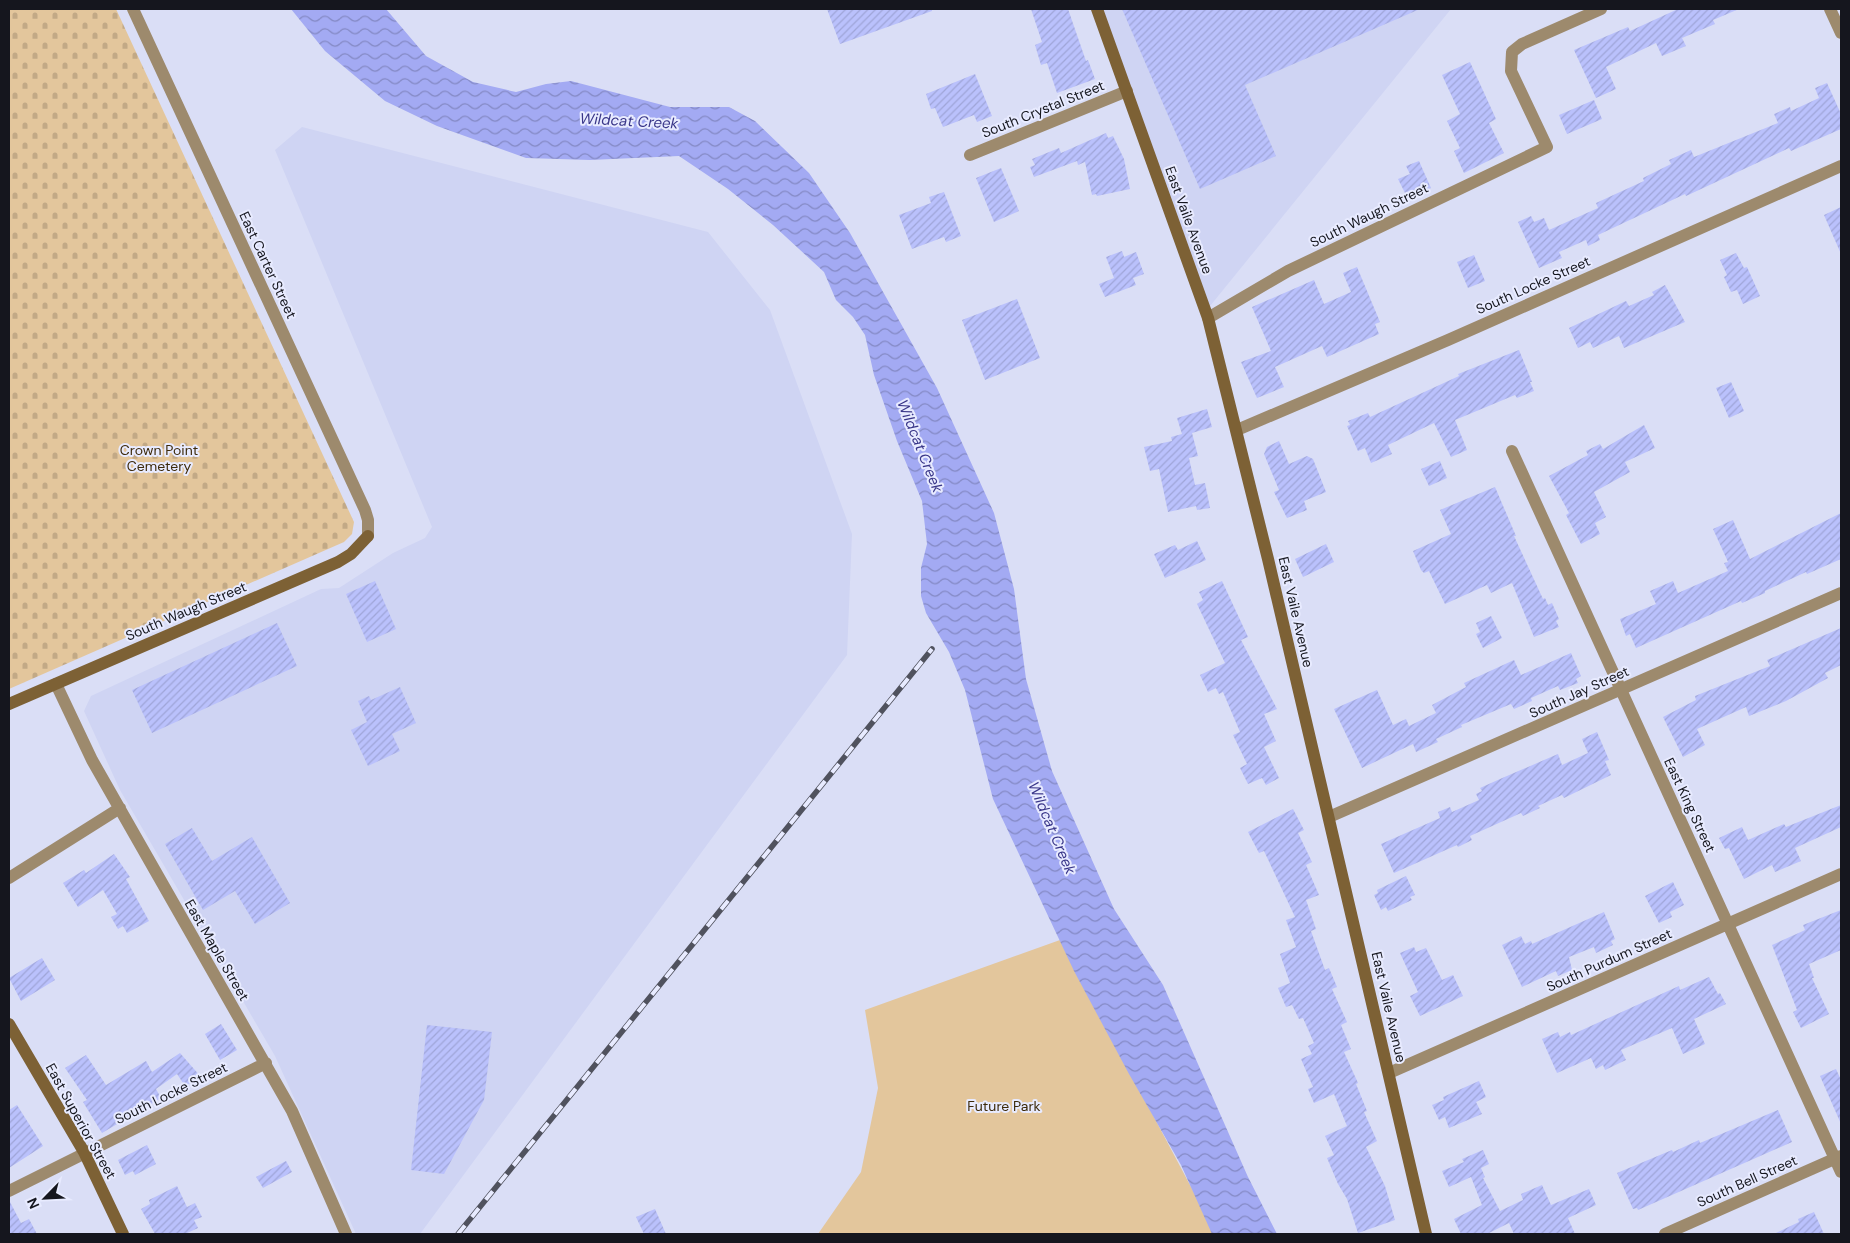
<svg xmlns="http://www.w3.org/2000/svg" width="1850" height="1243" viewBox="0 0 1850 1243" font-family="'DM Sans',sans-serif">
<defs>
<pattern id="cemetery-stones" width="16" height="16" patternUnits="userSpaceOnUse" patternTransform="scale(1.25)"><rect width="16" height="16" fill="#e3c69c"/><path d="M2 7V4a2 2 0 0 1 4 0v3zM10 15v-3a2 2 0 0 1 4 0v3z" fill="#c2a986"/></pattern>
<pattern id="water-waves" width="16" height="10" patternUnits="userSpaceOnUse" patternTransform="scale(1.25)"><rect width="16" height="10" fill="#a3aaf3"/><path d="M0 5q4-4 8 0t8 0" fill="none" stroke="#8489c4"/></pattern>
<pattern id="building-hatch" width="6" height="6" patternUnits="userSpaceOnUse" patternTransform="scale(1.25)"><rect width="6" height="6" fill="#bac1fc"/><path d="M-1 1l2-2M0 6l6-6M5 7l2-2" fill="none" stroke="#9fa5d8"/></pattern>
</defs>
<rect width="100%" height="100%" fill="#dadef6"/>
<path fill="#cfd4f3" d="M1097,9h354l-245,302z
M302,127l406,105 62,78 82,224 -5,121 -427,579h-64l-81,-178 -155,-266 -36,-79 7,-15 230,-107 18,-1 54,-35 32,-15 7,-11 -157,-377z"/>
<path fill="#e3c69c" d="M1060,940l156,294h-398l43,-62 17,-84 -13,-78z"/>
<path fill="url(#cemetery-stones)" d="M9,9h107l238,513 -2,12 -8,8 -335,147z"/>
<path fill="url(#water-waves)" d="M291,9h95l40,47 47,26 43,10 30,-8 25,-3 99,26h59l26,14 54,52 41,60 87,155 57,125 20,76 12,90 26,92 62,138 49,76 85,192 29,57h-65l-31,-69 -52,-91 -55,-103 -81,-172 -28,-109 -16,-38 -23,-39 -5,-17v-28l6,-24 -5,-43 -25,-60 -23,-66 -9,-40 -12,-18 -17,-17 -12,-28 -51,-47 -45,-36 -49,-33 -89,4 -64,-2 -89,-32 -52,-25 -60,-50z"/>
<path fill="url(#building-hatch)" d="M827,9h105v2l-92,33z
M1031,9h37l18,52 2,-1 7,19 -38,14 -10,-30 -6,2 -6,-20 7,-3z
M1122,9h298l-175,76 31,71 -76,33z
M1678,9h61l-26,11 2,4 -33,14 4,8 -24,10 -6,-13 -50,24 10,22 -20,9 -22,-48 54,-23 2,4z
M1470,62l26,57 -7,4 15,30 -40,20 -10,-22 6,-3 -13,-27 13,-7 -18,-39z
M975,74l17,42 -15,6 -3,-7 -31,12 -8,-19 -4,1 -5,-15z
M1827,83l14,31v15l-50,22 -2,-3 -103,48 -1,-2 -87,41 2,5 -12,6 -2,-6 -27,12 3,6 -23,10 -21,-46 13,-6 3,6 10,-4 5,12 49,-22 -2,-5 48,-22 -1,-3 28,-14 -2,-4 22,-10 3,7 84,-34 -4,-9 16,-7 1,4 28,-13 -4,-10z
M1594,100l8,19 -35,15 -8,-19z
M1106,133l2,5 5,-2 11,23 6,30 -33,7 -1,-2 -4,1 -7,-33 -7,3 -1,-4 -43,16 -4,-10 5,-2 -3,-6 27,-11 2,5z
M1419,161l12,27 -23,11 -10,-20 12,-5 -4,-8z
M1001,168l18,43 -25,11 -18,-44z
M944,192l17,44 -15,6 -2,-5 -32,12 -13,-34 32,-12 -2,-6z
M1841,207v47l-17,-39z
M1122,251l2,6 12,-5 8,22 -11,4 3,7 -31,12 -6,-13 15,-6 -8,-21z
M1736,253l8,15 3,-1 13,29 -17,8 -6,-14 -6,2 -7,-15 3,-2 -7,-15z
M1474,255l11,26 -17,7 -11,-26z
M1357,267l23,55 -5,2 4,10 -52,23 -5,-11 -47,21 9,20 -27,11 -16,-36 30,-11 -19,-44 62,-27 10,24 27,-12 -8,-19z
M1665,285l20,37 -61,26 -5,-12 -26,12 -3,-6 -12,6 -9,-20 57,-27 3,5 25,-11 -2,-3z
M1017,299l23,59 -55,22 -23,-60z
M1519,350l13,32h-2l4,9 -17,7 -2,-3 -60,25 12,30 -16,7 -17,-34 -46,22 4,9 -21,9 -6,-15 -7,3 -11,-25 3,-1 -2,-4 20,-8 2,4 89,-41 -1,-2z
M1731,382l13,29 -15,7 -13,-30z
M1207,409l5,18 -20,6 6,23 -9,2 6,27 10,-2 5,25 -13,2 -1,-4 -28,6 -9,-43 -9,2 -6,-24 28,-6 -1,-4 11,-3 -5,-16z
M1644,425l11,23 -30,14 5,10 -36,20 12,25 -11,6 5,11 -19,10 -15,-29 3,-2 -20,-37 39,-21 -2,-4 14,-7 3,5z
M1279,441l10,23 18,-8 6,3 13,33 -22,9 3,9 -20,8 -13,-26 5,-2 -15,-36 3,-7z
M1440,461l7,17 -18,8 -8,-17z
M1495,487l21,49h-2l29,63 2,-1 3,7 4,-2 7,16 -3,2 3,6 -25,10 -22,-54 -21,10 -4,-8 -42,19 -16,-33 -5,2 -3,-3 -8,-19 38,-17 -11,-24z
M1841,513v46l-34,15 -1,-2 -41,19v2l-23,10 -1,-2 -105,47 -6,-14 -4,2 -6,-17 36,-15 -6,-13 23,-10 5,12 50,-22 -4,-8 4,-1 -15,-33 20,-9 17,39z
M1197,541l9,19 -41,18 -11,-24 21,-9 3,5z
M1326,544l8,18 -31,15 -8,-18z
M375,581l21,48 -29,13 -21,-48z
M1222,581l26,56 -7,3 36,69 -13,5 12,27 -12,6 15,31 -13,7 -4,-7 -14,6 -8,-16 7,-4 -14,-29 7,-3 -17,-40 -4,2 -3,-6 -8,4 -8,-17 25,-12 -28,-59 6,-4 -4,-8z
M1491,616l11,22 -19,10 -7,-14 4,-2 -4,-9z
M277,623l20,43 -145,67 -20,-43z
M1841,628v37l-16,8 3,5 -42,23 -37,15 -3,-9 -49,22 8,16 -22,12 -20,-40 33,-17 -1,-4 75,-30 -3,-6z
M1571,653l10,23 -5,3 2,4 -18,7 -2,-4 -27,12 1,3 -18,8 -3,-5 -50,21 1,2 -26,12 2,3 -22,10 -3,-8 -51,24 -28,-59 43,-19 16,35 13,-6 3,7 27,-13 -4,-8 34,-18 -2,-4 50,-23 7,15z
M400,687l16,36 -24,11 8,17 -32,15 -17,-36 16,-8 -9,-21 11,-5 2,4z
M1597,732l12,28 -4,1 6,14 -47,23 -2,-3 -24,11 2,2 -17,8 -2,-3 -51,23 2,4 -14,7 -1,-2 -63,28 -13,-29 59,-26 -2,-6 12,-5 2,5 27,-12 -3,-6 6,-3 -2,-3 20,-9 58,-25 4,11 26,-12 -6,-14z
M1841,805v22l-46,21 6,13 -26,11 -3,-7 -28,14 -15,-31 -4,1 -6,-11 23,-11 6,13 36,-16 2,3z
M1293,809l11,21 -6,3 14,29 -6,3 13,30 -13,5 10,29 -5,2 14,39 4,-2 8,19 -5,2 15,33 -6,3 10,24 -7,3 14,31 -2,1 11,27 -3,1 13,29 -11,6 19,39 10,34 -37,13 -11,-34 -9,-15 -11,-26 7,-3 -9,-19 22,-10 -13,-32 -20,9 -6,-14 5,-2 -12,-28 11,-5 -4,-8 6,-3 -11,-25 -4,1 -7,-14 -6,2 -8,-19 12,-5 -10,-29 16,-7 -10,-27 9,-3 -31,-66 -5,2 -11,-21z
M192,828l20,33 40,-24 38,66 -35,21 -20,-33 -32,19 -38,-66z
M114,854l16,23 -4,2 23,42 -22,12 -4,-7 -5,3 -7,-12 6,-3 -14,-24 -25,17 -15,-24 21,-13 2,3z
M1406,876l9,19 -5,2 2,3 -24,11 -2,-4 -5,3 -7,-15 4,-2 -1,-3z
M1673,882l11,23 -14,7 2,5 -13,6 -14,-27z
M1841,910v40l-32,14 5,14h-2l17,36 -28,14 -8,-16 4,-2 -25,-65 31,-14 2,-1 -2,-5z
M1604,912l11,27 -4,2 2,4 -17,8 -2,-6 -25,10 3,13 -14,6 -2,-5 -34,16 -20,-42 19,-9 4,8 6,-3 1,3z
M1414,947l2,5 10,-4 16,32 11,-5 10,21 -43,20 -10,-20 8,-4 -18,-39z
M42,958l13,22 -34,21 -12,-23z
M1709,977l9,17 2,-1 6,11 -32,15 11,25 -22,10 -11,-26 -51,22 5,10 -21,10 -2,-5 -7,4 -5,-11 -34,15 -15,-34 16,-7 2,5 10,-5 1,3 108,-49 1,4z
M221,1024l16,26 -17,10 -15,-26z
M427,1025l65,7 -8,68 -40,74 -33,-4z
M180,1053l21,24 -16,9 -8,-12 -21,15 5,9 -59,35 -19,-31 4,-2 -22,-32 21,-13 20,30 40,-24 6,11z
M1836,1069l5,11v44l-21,-48z
M1479,1081l7,16 -10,5 6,12 -33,14 -4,-11 -6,3 -7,-15 12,-5 -1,-3z
M17,1105l26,41 -34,22v-58z
M1778,1110l14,32 -154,68 -1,-2 -4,1 -16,-36 55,-23 1,2 26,-12 1,3z
M147,1145l9,19 -21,11 -2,-4 -8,4 -7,-15z
M1483,1150l6,14 -8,4 4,9 -2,1 17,33 23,-11 -2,-6 21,-9 9,20 38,-16 7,16 -28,13 7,16h-61l-5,-11 -22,11h-26l-7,-15 28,-14 -11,-28 -22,10 -7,-16 22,-9 -2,-3z
M286,1161l6,11 -29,16 -7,-11z
M177,1186l10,21 8,-4 7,14 -8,3 4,8 -13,6h-30l-14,-25 9,-5 -1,-4z
M9,1200l12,23 8,-4 8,15h-28z
M655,1209l11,25h-22l-8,-17z
M1814,1212l10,22h-50l25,-12 -1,-3z"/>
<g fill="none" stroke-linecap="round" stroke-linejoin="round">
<path stroke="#9d8a6d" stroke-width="12" d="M133,9l232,501 3,10v16
M1830,9l11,24
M970,155l157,-64
M1208,318l80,-47 259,-124 -36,-76 1,-19 10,-8 79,-35
M1237,430l211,-90 393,-174
M1512,451l329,721
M56,684l36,76 200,351 54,123
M1329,817l512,-224
M9,878l111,-70
M1389,1073l452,-199
M9,1191l257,-128
M1665,1234l176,-78"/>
<path stroke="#7d6135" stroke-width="12" d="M1097,9l111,309 60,241 158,675
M9,704l329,-142 13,-8 17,-18
M9,1024l75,128 39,82"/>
<defs>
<path id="rail" d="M458,1234l474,-585"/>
</defs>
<use href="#rail" stroke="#50525e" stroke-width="5.5"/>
<use href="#rail" stroke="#e8ebff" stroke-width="4" stroke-dasharray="11" stroke-linecap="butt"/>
</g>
<g text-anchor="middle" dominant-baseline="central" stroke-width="4" stroke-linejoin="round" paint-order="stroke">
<g font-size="14" fill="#15161e" stroke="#e8ebff">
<text transform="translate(1043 109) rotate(-22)">South Crystal Street</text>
<text transform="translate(1369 215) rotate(-26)">South Waugh Street</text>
<text transform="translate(1189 220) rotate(70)">East Vaile Avenue</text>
<text transform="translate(268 265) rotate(65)">East Carter Street</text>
<text transform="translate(1533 285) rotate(-24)">South Locke Street</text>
<text transform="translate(186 611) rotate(-23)">South Waugh Street</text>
<text transform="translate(1296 612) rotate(77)">East Vaile Avenue</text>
<text transform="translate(1579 692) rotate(-24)">South Jay Street</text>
<text transform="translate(1690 805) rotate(65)">East King Street</text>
<text transform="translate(217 950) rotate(60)">East Maple Street</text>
<text transform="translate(1609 960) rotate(-24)">South Purdum Street</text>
<text transform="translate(1389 1007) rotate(77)">East Vaile Avenue</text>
<text transform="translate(171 1093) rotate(-26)">South Locke Street</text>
<text transform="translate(81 1121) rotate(61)">East Superior Street</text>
<text transform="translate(1747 1181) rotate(-24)">South Bell Street</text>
</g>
<g font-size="14" fill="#3d2a0a" stroke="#e8ebff">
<text x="159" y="450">Crown Point<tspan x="159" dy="16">Cemetery</tspan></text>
<text x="1004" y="1106">Future Park</text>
</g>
<g font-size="15" font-style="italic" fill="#393689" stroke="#e8ebff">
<text transform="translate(629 121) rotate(3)">Wildcat Creek</text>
<text transform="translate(920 446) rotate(68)">Wildcat Creek</text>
<text transform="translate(1052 828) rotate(67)">Wildcat Creek</text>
</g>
</g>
<rect width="1850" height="1243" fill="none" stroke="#15161e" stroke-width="20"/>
<g transform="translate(45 1198) rotate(246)" stroke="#e8ebff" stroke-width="4" paint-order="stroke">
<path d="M0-4L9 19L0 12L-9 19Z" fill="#15161e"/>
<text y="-8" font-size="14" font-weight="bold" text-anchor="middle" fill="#15161e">N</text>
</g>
</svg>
